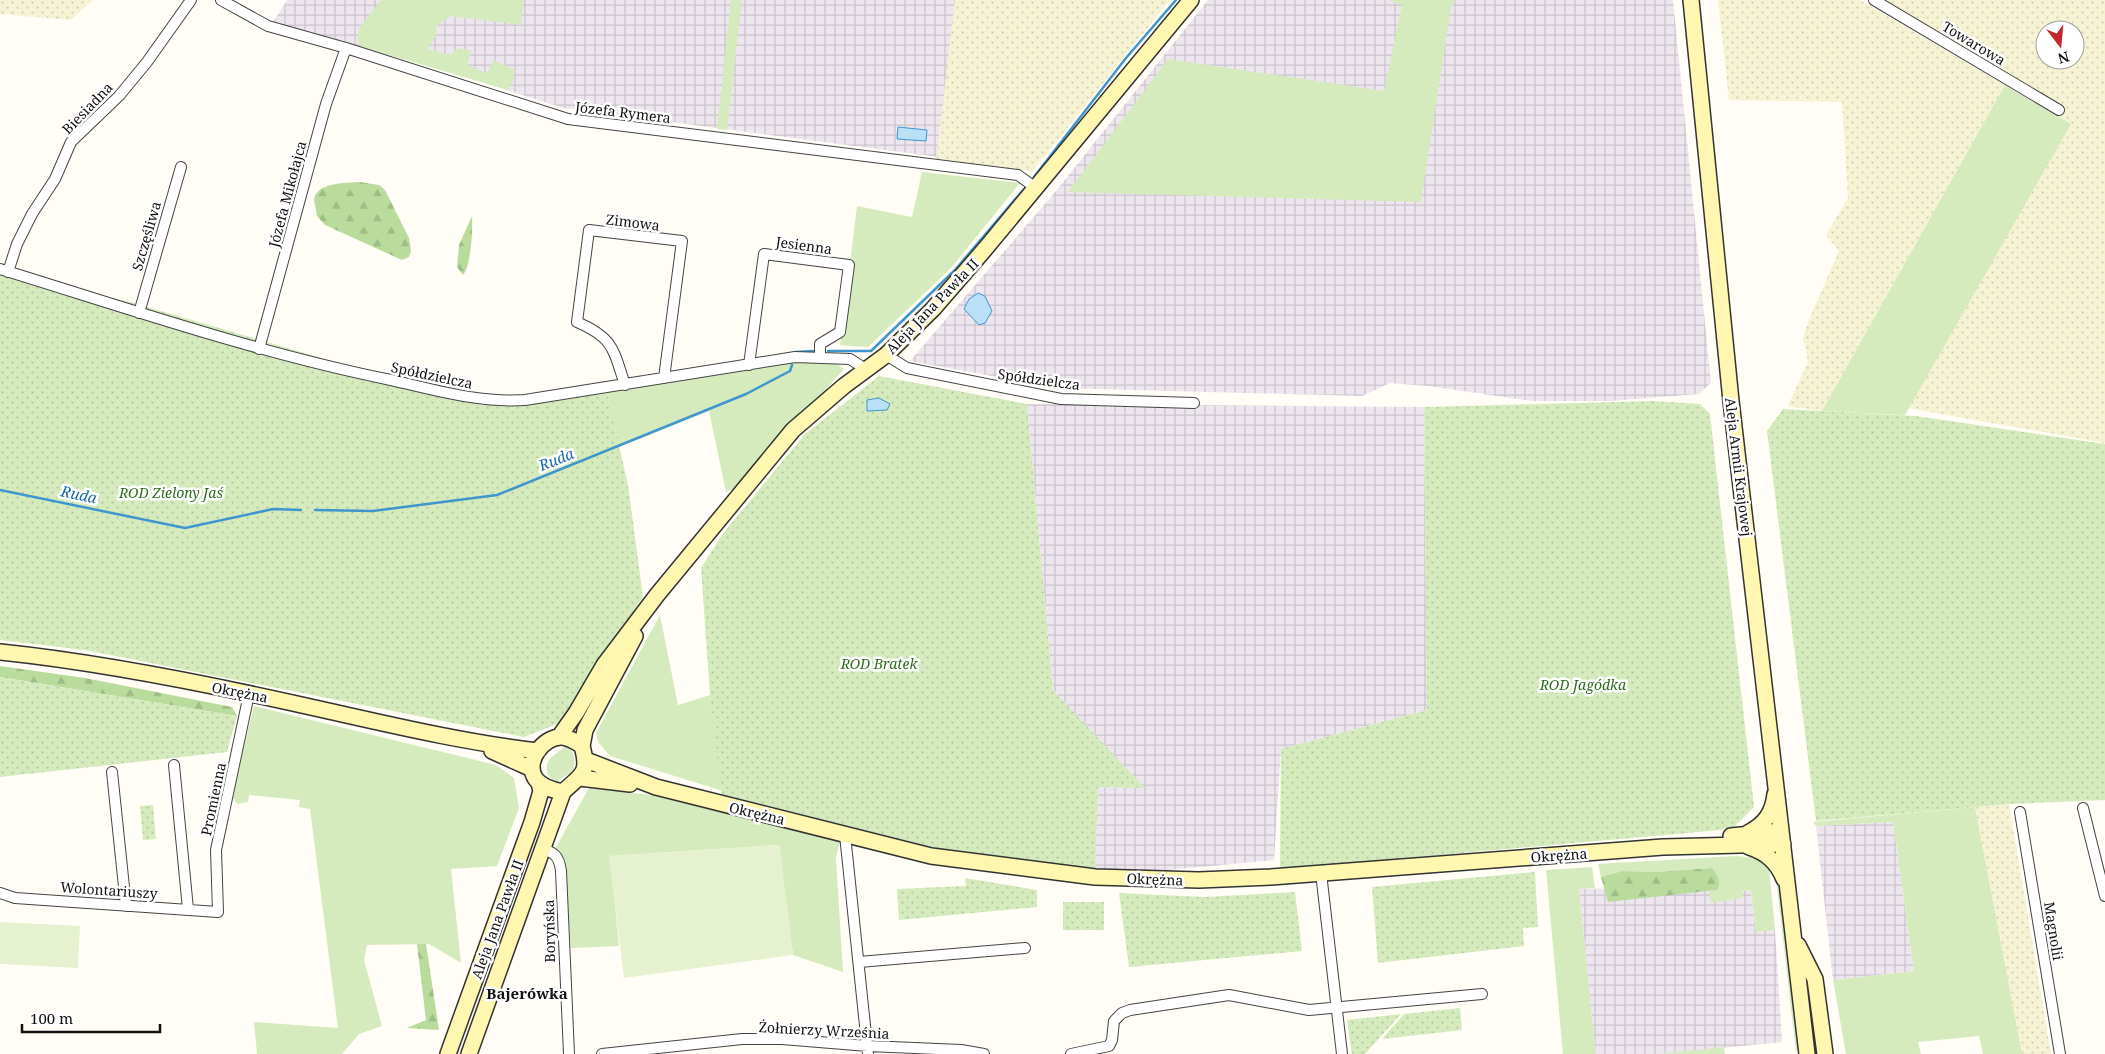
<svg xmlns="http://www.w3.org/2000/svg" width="2105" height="1054" viewBox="0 0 2105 1054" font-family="'Noto Serif',serif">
<defs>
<pattern id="industrial-grid" width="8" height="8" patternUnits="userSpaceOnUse" patternTransform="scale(1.25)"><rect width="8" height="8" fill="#eee6ef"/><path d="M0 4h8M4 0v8" fill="none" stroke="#cbc4cc"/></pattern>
<pattern id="farmland-dots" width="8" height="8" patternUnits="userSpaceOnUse" patternTransform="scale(1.25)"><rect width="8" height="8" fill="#f6f3d4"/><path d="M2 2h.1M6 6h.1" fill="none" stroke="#d2cfb5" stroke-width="1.8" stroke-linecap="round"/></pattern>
<pattern id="forest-firs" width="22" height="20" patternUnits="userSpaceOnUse" patternTransform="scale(1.25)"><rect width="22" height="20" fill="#b9dc9c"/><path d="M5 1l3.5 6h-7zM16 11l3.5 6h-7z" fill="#9ebc85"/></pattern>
<pattern id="park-dots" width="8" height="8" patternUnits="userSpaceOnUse" patternTransform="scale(1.25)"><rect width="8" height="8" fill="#d5ebbd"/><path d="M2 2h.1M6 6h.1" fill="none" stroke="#b6c8a1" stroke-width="1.8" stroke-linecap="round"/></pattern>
</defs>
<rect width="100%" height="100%" fill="#fffdf5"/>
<path fill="url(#industrial-grid)" d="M287,0h669l-17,157 -376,-49 -121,-39 -170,-45z
M1208,0h465l38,383 -12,11 -88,7h-79l-104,-15 -38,-3 -28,13 -304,-8 -148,-27 146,-170z
M1027,404l397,3 3,303 -146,39 -7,111 -179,17 3,-90 46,1 -91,-98z
M1893,822l21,149 -81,9 -17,-154z
M1704,886l47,5 5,41 19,-2 7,112 -122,12h-64l-17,-165z"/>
<path fill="url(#farmland-dots)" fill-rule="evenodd" d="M0,0h93l-22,20 -71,-6z
M955,0h215l-138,172 -96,-12z
M1718,0h142l145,85 -183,326 -34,-5 20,-45 -5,-23 5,-16 31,-71 -13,-16 22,-37 -6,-96 -113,-2z
M1886,0h219v443l-198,-35 164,-284 -37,-21 6,-9 -31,-16zM2045,30h30v30h-30z
M2009,804l42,250h-29l-47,-247z"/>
<path fill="#d5ebbd" d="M381,0h143l-3,25 -71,-9 -13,10 -1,10 -8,13 21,6 10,-7 12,3 -4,14 20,8 7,-13 21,10 -2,12 -5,8 -146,-43 -5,-7 3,-13z
M731,0h11l-15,130 -10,-1z
M1389,0h66l-4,8 -30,194 -353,-10 100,-133 216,32 18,-86z
M2005,85l66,39 -166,291 -83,-4z
M922,172l98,11 -69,85 -83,79 -28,-2 17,-139 55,11z
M795,361l40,2 9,6 -101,115 -17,8 -17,-81 -90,36 -12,-55z
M660,615l18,90 32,-10 13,96 -113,-35 -11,-13 -3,-10z
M254,706l242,59 18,13 5,30 -22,58 -46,3 10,94 -32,-19 -62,1 -3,15 18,66 -23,8 -17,20h-85l-3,-32 84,6 -28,-219 -11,-2 1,-7 -51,-5 -1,7 -11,2 -5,-8z
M565,746c10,5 10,13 9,23l-18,14 -8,-8c-5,-18 7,-18 17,-29z
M589,788l70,8 181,46 -4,16 7,114 -50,-17 -14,-110 -169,11 9,90 -48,2 -7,-89 -9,-10z
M1975,807l47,247h-39l-4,-18 -61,6 3,12h-75l-13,-74 81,-9 -21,-149 -77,4 -3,-4z
M1735,856l22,2 12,9 6,63 -19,2 -5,-41 -8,-1v8l-32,5 -2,-11 8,-2 -5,-22 -57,4 -33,-1 -21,6 -3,-13z
M1592,867l3,21 -16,1 17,165h-33l-17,-184z
M1775,870l4,5 20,173 -3,4z
M1724,1047l1,7h-65z"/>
<path fill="url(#forest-firs)" d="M360,182l19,3 6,5 24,48 2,13 -2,6 -7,3 -77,-35 -8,-9 -3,-16c2,-18 32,-17 46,-18z
M472,216c1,13 -1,50 -9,59l-6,-8 2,-22z
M0,666l85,12 147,29 5,9 -237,-39z
M1712,868c5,7 10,14 5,22l-109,12 -7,-25 21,-6 33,1z
M417,944h9l13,86 -32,-2 19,-8z"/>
<path fill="url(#park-dots)" d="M0,274l130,28 352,103 125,-13 21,93 15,112 -81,125 -38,15 -439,-87 -85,-10z
M879,376l148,28 26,286 92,98 -47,-1 -3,90 -164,-21 -208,-51 -13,-110 -9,-127 21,-33 83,-101z
M1653,401l47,3 10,10 44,393 -22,22 -452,40 1,-120 146,-39 -3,-303z
M1783,409l133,7 189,28v356l-96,4 -193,17 -49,-390z
M0,677l237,39 -10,36 -227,25z
M153,805l3,34 -13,1 -3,-34z
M1535,872l3,55 -15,1 1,18 -146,17 -6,-76z
M965,878l72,12v17l-138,13 -2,-31 69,-3z
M1295,892l7,59 -173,16 -10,-74 86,4z
M1063,902h41v28h-41z
M1460,1008l2,22 -80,9 22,-25z
M1401,1014l-36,40h-13l-5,-34z"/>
<path fill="#e6f2cf" d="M779,845l14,110 -169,23 -15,-122z
M0,922l80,4 -2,42 -78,-4z"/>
<path fill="#b9e0f7" stroke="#3f96cf" d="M898,127l29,3 -1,11 -29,-2z
M978,293l7,3 7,15 -7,12 -6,2 -15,-16 5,-10z
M879,398l11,6 -3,6 -20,1v-11z
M1610,682l1,8 -26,3 -1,-8z"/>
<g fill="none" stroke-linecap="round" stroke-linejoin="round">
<path stroke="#3f96cf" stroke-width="2.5" d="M1034,177l92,-119 50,-58
M828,351h43l84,-81 69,-81
M796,352l17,-1
M0,490l185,38 88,-19 28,1
M315,510l58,1 124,-16 249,-101 44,-23 2,-6"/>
<defs>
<path id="street" d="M221,0l47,26 78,22 222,71 450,56 18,13
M1874,0l185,110
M0,269c130,40 258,84 391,111 45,10 88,23 134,20l270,-43 55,2 17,11
M8,272l9,-28 15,-30 23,-35 16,-37 48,-46 28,-34 44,-62
M139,313l42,-146
M259,349l67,-245 20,-56
M886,355l21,13 154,31 133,4
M749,365l15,-111 85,11 -9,67 -20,12v13
M625,385c-12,-36 -11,-47 -48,-63l12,-92 93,11 -18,137
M174,765l14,144
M112,772l14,134
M2083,808l22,88
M2020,812l40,242
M845,835l23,219
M541,848c14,5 18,8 20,23l8,183
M1321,873l21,181
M0,893l15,5 203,14 -2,-62 33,-156
M859,962l166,-14
M602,1054l140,-15h40l86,7 93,4 23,4
M1071,1054l38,-8 3,-6 2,-19 8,-8 8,-3 99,-15 80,15 173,-16"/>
<path id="secondary" d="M1691,0l40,401 76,653
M0,652c97,10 193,29 288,50 83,18 165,39 250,49
M559,737l17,-24 28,-48 53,-70 136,-165 51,-44 42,-31 47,-46 52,-60 206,-249
M582,746l3,-16 50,-94
M492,751l40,18
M586,760l70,27 275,69 164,21 104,3 72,-3 392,-30 120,-3
M580,778l50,6
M1748,833c17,-9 25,-20 27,-39
M1731,836l50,-5
M1749,847c18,6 28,15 35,32
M1798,945l17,34 10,75
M448,1054l84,-232 9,-31 -2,-8
M469,1054l94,-262c18,-18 27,-17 19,-46 -6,-4 -13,-9 -21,-9 -18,0 -36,24 -26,41 6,9 17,12 28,14"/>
</defs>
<use href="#street" stroke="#444" stroke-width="12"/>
<use href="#secondary" stroke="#333" stroke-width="18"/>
<use href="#street" stroke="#fff" stroke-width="10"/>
<use href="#secondary" stroke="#fff6b0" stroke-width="15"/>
</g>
<g text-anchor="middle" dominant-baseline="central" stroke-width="5" stroke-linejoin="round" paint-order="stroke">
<g font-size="14" fill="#111" stroke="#fff">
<text transform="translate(1974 43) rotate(31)">Towarowa</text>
<text transform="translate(87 108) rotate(-46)">Biesiadna</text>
<text transform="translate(623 112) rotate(7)">Józefa Rymera</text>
<text transform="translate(287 194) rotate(-75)">Józefa Mikołajca</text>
<text transform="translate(633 222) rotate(7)">Zimowa</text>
<text transform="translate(146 236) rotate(-74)">Szczęśliwa</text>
<text transform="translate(804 245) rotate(8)">Jesienna</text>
<text transform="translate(932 306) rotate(-46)">Aleja Jana Pawła II</text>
<text transform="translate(432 375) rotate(12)">Spółdzielcza</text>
<text transform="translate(1039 379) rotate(8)">Spółdzielcza</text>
<text transform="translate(1739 467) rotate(83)">Aleja Armii Krajowej</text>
<text transform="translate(240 692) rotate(11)">Okrężna</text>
<text transform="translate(213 799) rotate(-78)">Promienna</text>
<text transform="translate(757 813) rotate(13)">Okrężna</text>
<text transform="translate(1559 855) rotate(-4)">Okrężna</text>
<text transform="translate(1155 879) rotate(2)">Okrężna</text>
<text transform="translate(109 890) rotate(4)">Wolontariuszy</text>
<text transform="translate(497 919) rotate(-70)">Aleja Jana Pawła II</text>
<text transform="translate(549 931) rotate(-91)">Boryńska</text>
<text transform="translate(2054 931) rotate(81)">Magnolii</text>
<text transform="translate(824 1030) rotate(3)">Żołnierzy Września</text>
</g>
<g font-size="14" font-style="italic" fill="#2f6b1f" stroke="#fff">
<text x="171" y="492">ROD Zielony Jaś</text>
<text x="879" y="663">ROD Bratek</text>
<text x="1583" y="684">ROD Jagódka</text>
</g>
<g font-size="15" font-style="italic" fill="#1768a6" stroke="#fff">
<text transform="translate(556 459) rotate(-22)">Ruda</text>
<text transform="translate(79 494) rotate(12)">Ruda</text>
</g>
<g font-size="15" font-weight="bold" fill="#111" stroke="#fff">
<text x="527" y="993">Bajerówka</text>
</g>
</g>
<g transform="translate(2060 45) rotate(164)"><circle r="24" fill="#ffffff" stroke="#a0a0a0"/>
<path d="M0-4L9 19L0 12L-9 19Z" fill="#c4262e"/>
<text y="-8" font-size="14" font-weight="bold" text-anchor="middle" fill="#111111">N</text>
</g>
<path d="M22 1024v8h138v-8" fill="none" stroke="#111111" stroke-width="2.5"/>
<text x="30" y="1024" font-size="15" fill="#111111" stroke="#ffffff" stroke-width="4" paint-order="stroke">100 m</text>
</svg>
